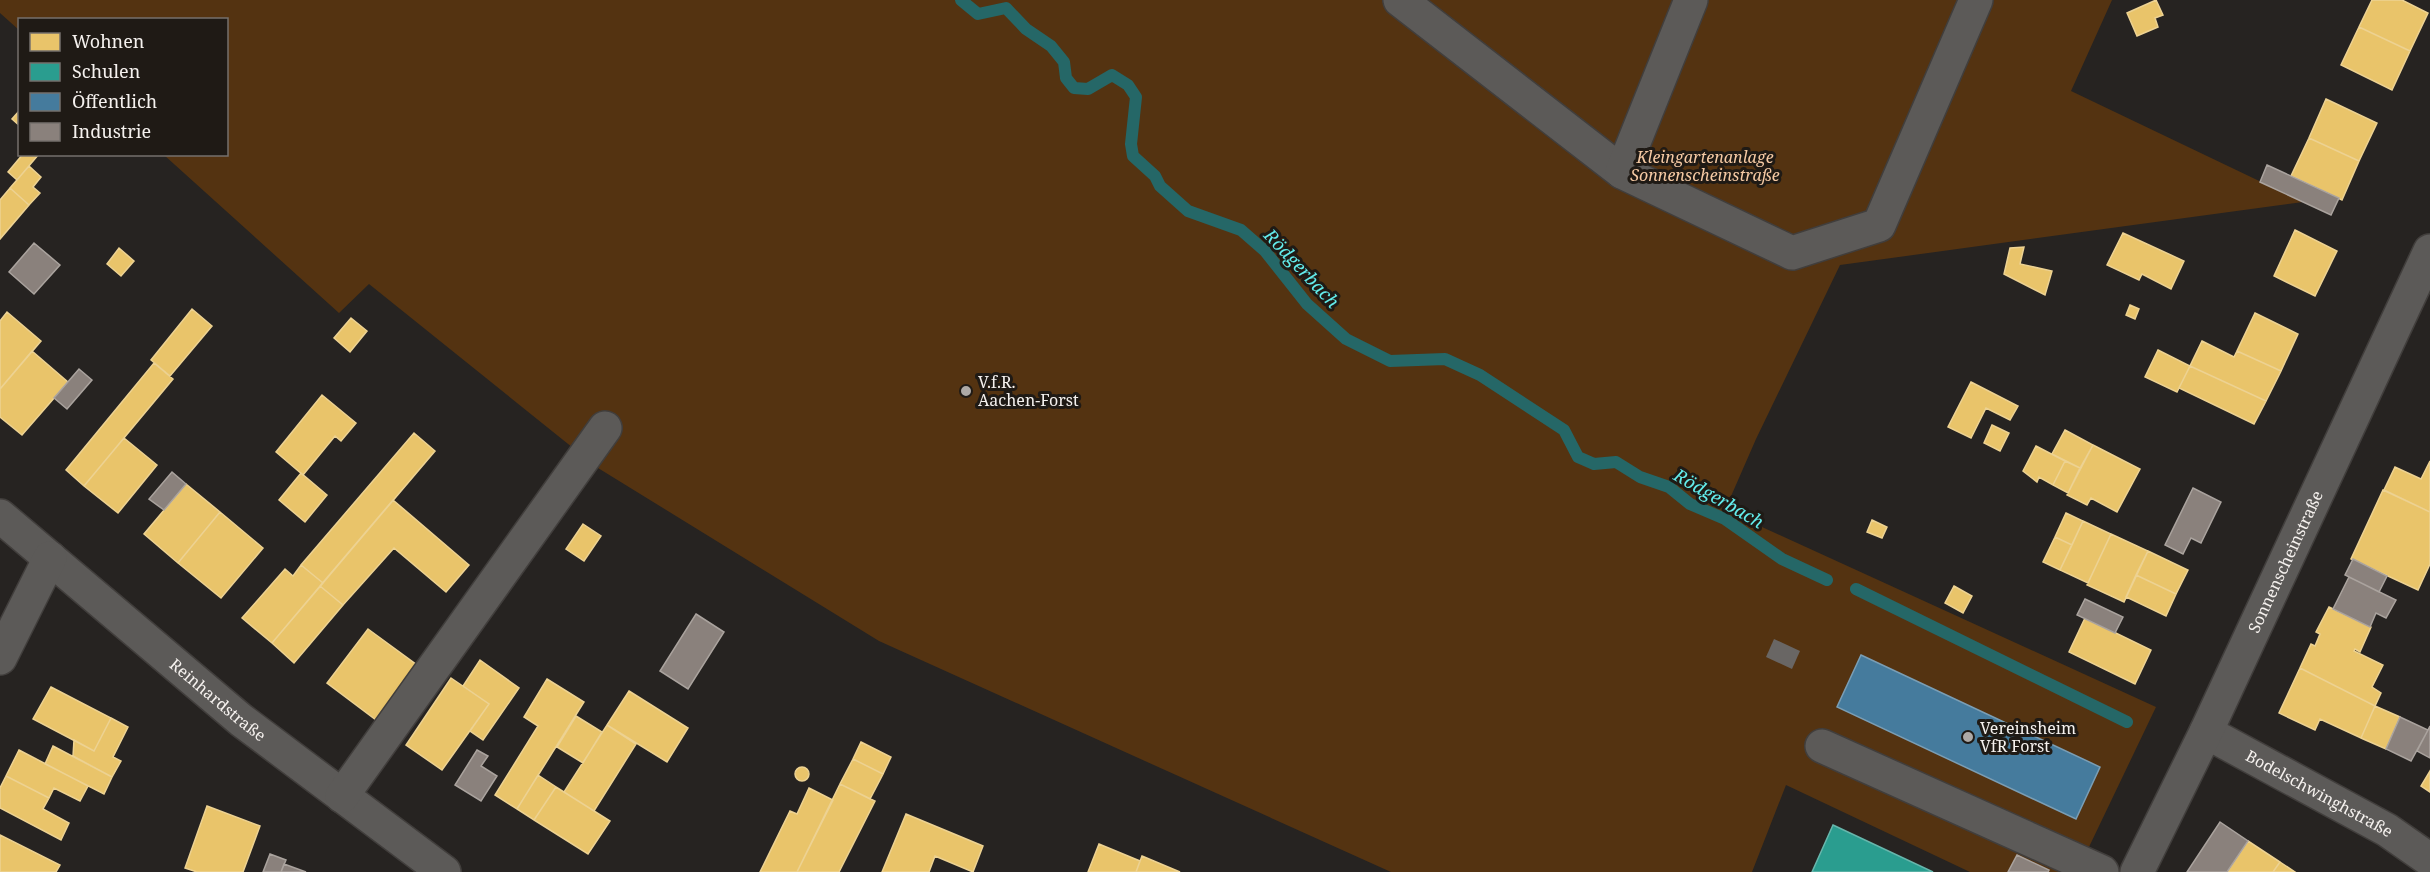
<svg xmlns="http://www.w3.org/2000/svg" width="2430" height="872" viewBox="0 0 2430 872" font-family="'Noto Serif',serif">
<rect width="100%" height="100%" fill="#262321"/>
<path fill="#543311" d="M0,0h2112l-41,91 232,111 -463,63 -84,174 -31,71 431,197 -79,165h-107l-184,-87 -34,87h-361l-512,-231 -281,-173 -229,-184 -30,29 -175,-158 62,-1v-134h-206l-1,10 -19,-17z"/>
<path fill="#e9c46a" stroke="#edd292" stroke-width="1.5" d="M2156,0l7,15 -8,3 3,9 -21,9 -10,-23z
M2372,0h30l26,13 -18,38 -51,-24z
M2359,27l51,24 -18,39 -51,-25z
M2326,99l51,24 -18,38 -50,-23z
M20,110v16l-8,-7z
M2309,138l50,23 -17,39 -51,-24z
M23,154h16l-22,26 -9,-8z
M29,166l12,11 -8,10 7,6 -11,12 -19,-17z
M10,188l19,17 -29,34v-39z
M2295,230l42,21 -22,45 -41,-20z
M2123,233l61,28 -13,28 -29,-15 -3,6 -32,-15z
M2024,247l-4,17 32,7 -7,24 -41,-21 6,-26z
M119,248l15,13 -13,15 -14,-12z
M2130,305l9,4 -4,10 -9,-4z
M192,309l20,17 -42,50 -19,-16z
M7,312l34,29 -41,48v-68z
M2255,313l43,21 -17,37 -44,-20z
M351,318l16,13 -17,21 -16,-14z
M2202,341l32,16 3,-6 44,20 -15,30 -76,-35z
M2158,350l32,16 -13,26 -32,-15z
M32,351l36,31 -46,53 -22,-18v-28z
M154,363l19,16 -89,107 -18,-16z
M2190,366l76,35 -12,23 -75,-36z
M1971,382l47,24 -8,14 -24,-12 -15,30 -23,-11z
M322,395l34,28 -15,18 -6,-5 -32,39 -27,-23z
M1992,425l17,8 -9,18 -16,-8z
M2065,430l28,15 -13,23 -28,-14z
M414,433l21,18 -112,132 -22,-18z
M124,438l33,27 -39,48 -34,-27z
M2093,445l47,24 -23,43 -26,-14 -4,7 -20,-10z
M2036,446l29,15 -12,24 -14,-8 -2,5 -14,-11z
M2065,461l15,7 -12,25 -15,-8z
M2430,461v51l-46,-22 11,-23 26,12z
M301,473l26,22 -22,27 -26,-22z
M186,484l34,28 -42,51 -34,-29z
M2383,490l47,22v52l-12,26 -67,-31z
M393,500l76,65 -23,27 -52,-44 -51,57 -23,-19z
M220,512l43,36 -42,50 -43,-35z
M2066,513l17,8 -11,24 -17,-8z
M1872,520l15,7 -5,11 -15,-6z
M2083,521l28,13 -23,49 -28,-13z
M583,524l18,12 -17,25 -18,-12z
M2111,534l37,17 -24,51 -37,-17z
M2055,537l17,8 -12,25 -17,-8z
M2148,551l40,19 -12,24 -40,-19z
M301,565l22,18 -51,60 -30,-25 43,-49 8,7z
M2136,575l40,19 -10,22 -40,-19z
M320,586l23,19 -49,58 -22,-20z
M1954,586l18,10 -9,17 -18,-10z
M2329,607l42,20 -11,25 -5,-3 -1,2 29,14 -11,22 9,6 -6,13 -75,-38 11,-24 4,2 5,-12 -4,-2z
M2085,618l66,32 -16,34 -66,-32z
M368,629l49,36 -41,55 -49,-37z
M480,660l39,28 -36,52 -13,-9 19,-27 -26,-18z
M2300,668l75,38 -14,32 -41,-19 -5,11 -36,-17z
M451,678l38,26 -47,66 -36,-25z
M547,679l37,23 -67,107 -22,-14 43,-69 -14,-9z
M51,687l60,31 -17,33 -61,-32z
M629,691l59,37 -21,34 -60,-37z
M2375,706l25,11 -14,32 -25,-11z
M576,716l26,16 -19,31 -26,-16z
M111,718l17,9 -15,30 8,4 -9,16 -39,-21 1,-16 20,11z
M607,725l29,19 -42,67 -30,-19z
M861,742l30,15 -8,17 -30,-15z
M53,746l59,31 -8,17 -59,-30z
M19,750l69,36 -8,15 -26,-13 -5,10 -43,-22z
M853,759l30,15 -13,25 -30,-15z
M795 774a7 7 0 1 1 14 0a7 7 0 1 1-14 0Z
M2430,771v21l-9,-6z
M538,775l18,12 -22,33 -17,-11z
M6,776l43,22 -6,11 26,14 -8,17 -61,-32v-20z
M840,784l35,17 -36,71h-42z
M556,787l54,34 -22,33 -54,-34z
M809,788l24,12 -36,72h-37l30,-61 7,3z
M207,806l53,20 -17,46h-46l-12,-4z
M906,814l77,32 -10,26 -38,-16 -6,16h-47z
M0,835l60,30 -4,7h-56z
M2248,841l32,21 -7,10h-46z
M1099,844l41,17 -4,11h-48z
M1142,856l38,16h-44z
M2280,862l15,10h-22z"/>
<path fill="#2a9d8f" stroke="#67b6ac" stroke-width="1.5" d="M1833,825l100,47h-121z"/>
<path fill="#457b9d" stroke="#7a9eb5" stroke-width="1.5" d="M1861,655l239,112 -24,52 -239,-112z"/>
<path fill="#8a817c" stroke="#aaa39e" stroke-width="1.5" d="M2267,165l72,33 -8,17 -71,-33z
M34,243l26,22 -26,29 -25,-22z
M79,369l13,11 -25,29 -13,-11z
M172,472l14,12 -22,26 -15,-11z
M2193,488l28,14 -20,41 -10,-5 -8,16 -18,-9z
M2353,559l34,17 -8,16 -34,-17z
M2349,577l47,23 -10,18 -10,-5 -6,14 -37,-18z
M2085,599l38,18 -8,16 -38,-18z
M696,614l28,18 -36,57 -28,-18z
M2400,717l28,13 -17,31 -25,-12z
M2430,726v32l-13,-7z
M477,750l11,6 -7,10 16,10 -16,25 -26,-16z
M2220,822l28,19 -21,31h-40z
M270,854l16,6 -5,12h-18z
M2017,855l32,15 -1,2h-40z
M284,864l22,8h-25z"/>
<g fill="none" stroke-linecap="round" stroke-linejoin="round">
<path stroke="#256767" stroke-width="12" d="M961,0l17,14 28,-6 20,21 25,17 13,16 2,16 8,10 14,1 24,-14 16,10 8,12 -5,47 2,12 22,20 5,10 28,25 53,19 24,21 42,53 39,35 44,22 55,-2 35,16 84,55 14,27 16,7 22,-2 24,15 29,10 21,17 35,15 57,40 45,21
M1856,589l271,133"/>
</g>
<path fill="#696664" d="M1774,639l26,12 -8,18 -26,-12z"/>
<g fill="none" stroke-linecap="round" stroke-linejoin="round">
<defs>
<g id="minor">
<path d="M1400,0l222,172 170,81 87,-28 97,-225"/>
<path d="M1622,172l69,-172"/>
<path id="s1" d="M0,516l241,204 203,152"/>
<path d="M0,658l50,-100"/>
<path id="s2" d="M2206,732l181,98 43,30"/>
<path d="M1822,746l280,126"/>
<path d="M342,796l263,-368"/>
<path id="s3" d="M2137,872l69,-140 224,-481"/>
</g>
</defs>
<use href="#minor" stroke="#413e3c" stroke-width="36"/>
<use href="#minor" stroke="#5c5a58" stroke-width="33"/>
</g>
<g fill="#ada9a6" stroke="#1f1a15" stroke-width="2">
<circle cx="966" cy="391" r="6"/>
<circle cx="1968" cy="737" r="6"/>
</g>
<g text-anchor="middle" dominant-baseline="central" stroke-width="6" stroke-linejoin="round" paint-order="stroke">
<g font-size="16" font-style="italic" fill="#f6caa4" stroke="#1f1a15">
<text x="1705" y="157">Kleingartenanlage<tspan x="1705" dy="18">Sonnenscheinstraße</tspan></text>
</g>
<g font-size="16" fill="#f5f1ee" stroke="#1f1a15" text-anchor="start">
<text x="978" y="382">V.f.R.<tspan x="978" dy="18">Aachen-Forst</tspan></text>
<text x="1980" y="728">Vereinsheim<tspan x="1980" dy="18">VfR Forst</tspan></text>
</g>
<g font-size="16" fill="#f5f1ee" stroke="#1f1a15">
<text stroke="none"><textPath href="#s3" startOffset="344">Sonnenscheinstraße</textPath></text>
<text stroke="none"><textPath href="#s1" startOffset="285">Reinhardstraße</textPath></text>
<text stroke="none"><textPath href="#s2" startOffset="129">Bodelschwinghstraße</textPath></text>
</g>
<g font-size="18" font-style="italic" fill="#63ecec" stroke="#1f1a15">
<text transform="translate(1302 268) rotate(47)">Rödgerbach</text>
<text transform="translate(1719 498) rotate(30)">Rödgerbach</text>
</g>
</g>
<rect x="18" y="18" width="210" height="138" fill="#1f1a15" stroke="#75706c" stroke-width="1.5"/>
<rect x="30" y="33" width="30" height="18" fill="#e9c46a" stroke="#75706c" stroke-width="1.5"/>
<text x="72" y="48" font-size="18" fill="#f5f1ee">Wohnen</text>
<rect x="30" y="63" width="30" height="18" fill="#2a9d8f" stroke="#75706c" stroke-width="1.5"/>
<text x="72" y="78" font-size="18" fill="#f5f1ee">Schulen</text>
<rect x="30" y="93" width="30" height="18" fill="#457b9d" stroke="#75706c" stroke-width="1.5"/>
<text x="72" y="108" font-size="18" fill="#f5f1ee">Öffentlich</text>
<rect x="30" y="123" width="30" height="18" fill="#8a817c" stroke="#75706c" stroke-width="1.5"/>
<text x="72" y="138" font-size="18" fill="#f5f1ee">Industrie</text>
</svg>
